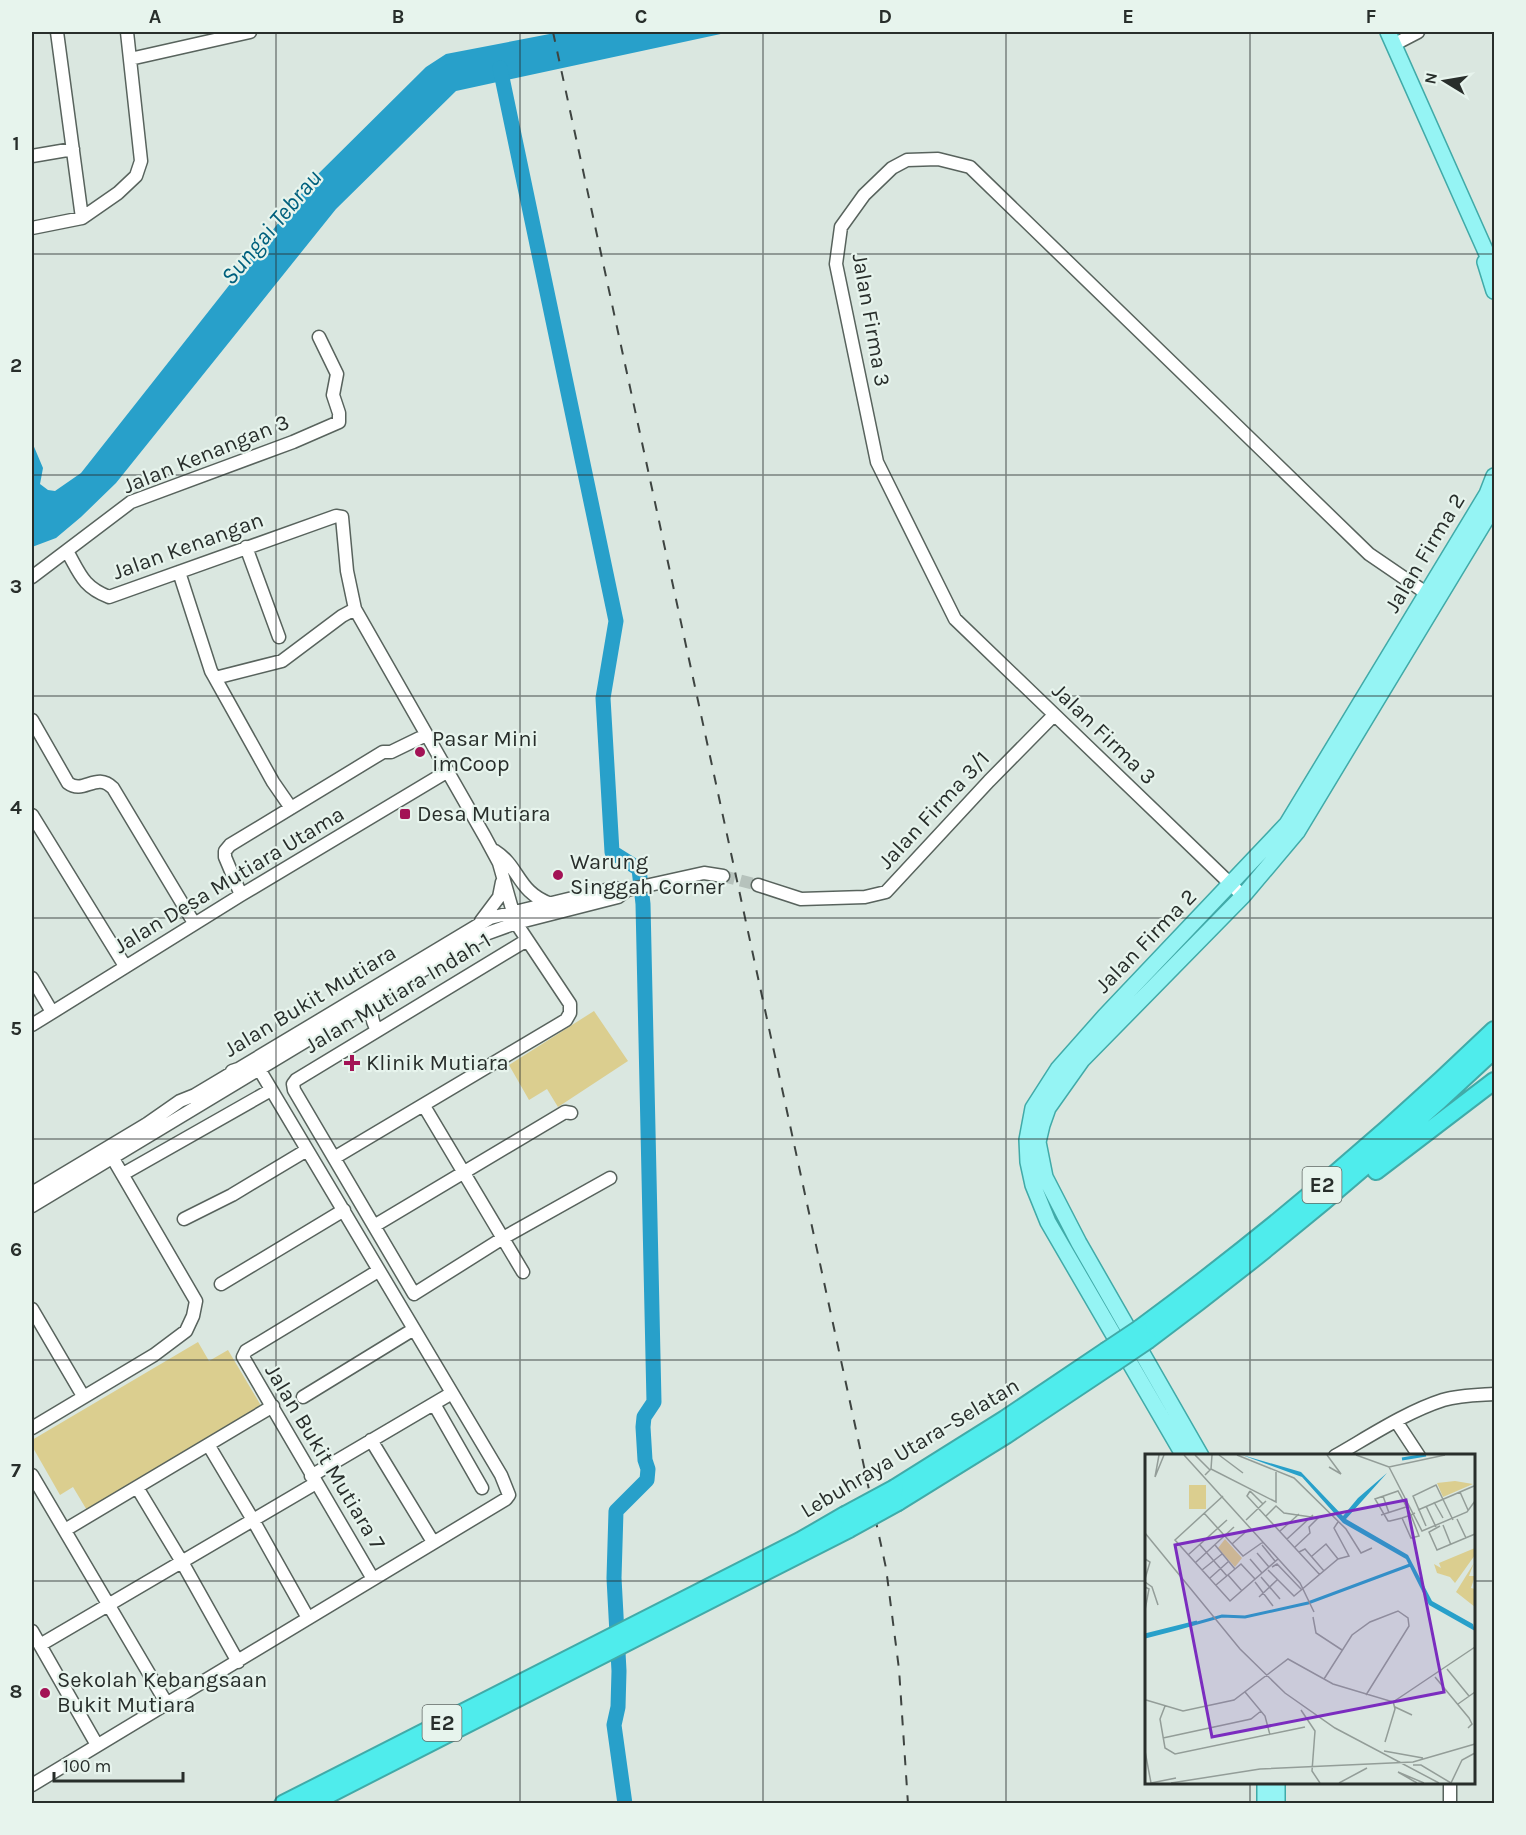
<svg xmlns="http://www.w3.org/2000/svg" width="1526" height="1835" viewBox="0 0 1526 1835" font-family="Karla,sans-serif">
<rect width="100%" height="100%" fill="#dae7e0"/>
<path fill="#dbce8f" d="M594,1011l34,50 -70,46 -11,-18 -18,11 -20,-35z
M198,1342l11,19 19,-11 35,59 -175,103 -15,-25 -13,8 -28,-49v-6z"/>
<path fill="#28a0ca" d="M560,32h170l-274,59 -120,118 -220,274 -35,34 -25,21 -24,9v-105l11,26 -3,16 8,6 7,1 26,-18 232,-294 113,-112 20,-13z"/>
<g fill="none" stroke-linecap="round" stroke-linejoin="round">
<path stroke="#28a0ca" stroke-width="2" d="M618,1804l4,-23"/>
<path stroke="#28a0ca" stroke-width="15" d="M500,68l116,553 -13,77 9,154 27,17 4,35 11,498 -10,15 -1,10 2,33 3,9 -1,11 -31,31 -2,67 5,93 -1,36 -4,18 11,79"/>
<path stroke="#b6c2bc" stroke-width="12" stroke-dasharray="12 6" stroke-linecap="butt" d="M723,876l35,9"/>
<defs>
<path id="minor" d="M57,32l25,186
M1393,45l25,-13
M130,59l120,-27
M32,156l41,-7
M32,228l50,-10 36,-25 18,-17 5,-15 -14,-129
M246,547l33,90
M67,551c13,23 16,36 42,46l227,-81 6,1 5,54 8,38 130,228 14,26 17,60 54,81v9l-4,7 -232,138
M179,572l32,99 4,7
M32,577l99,-75 162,-60 46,-20v-9l-6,-18 4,-21 -18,-37
M32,720l36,63c16,12 28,-12 45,5l81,135
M291,808l-18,-26 -58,-104 67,-17 60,-45 13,-7
M32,815l93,151
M495,851c25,16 22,41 56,53
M758,885l43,14 64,-2 21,-5 103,-111 65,-66
M241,895l-16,-38v-6l5,-6 153,-93h8l35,-17
M1243,896l-288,-277 -78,-157 -41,-198 5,-37 23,-32 28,-27 15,-8 31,-1 32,8 399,387 63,43
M481,921l18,-24 3,-15
M527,940l-231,140 -3,4 1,6 120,204 89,-56 107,-60
M32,978l20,34
M32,1025l209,-130 207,-124
M377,1030c-7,-12 -7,-20 2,-31
M424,1106l99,166
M123,1174l148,-84
M32,1193l115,-69 33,-23 15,-6 295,-177 124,-30 13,2
M32,1206l448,-270 36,-13 102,-26 9,-7 77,-17 19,3
M184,1219l48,-24 75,-45
M374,1226l191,-114 6,1
M221,1284l123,-74
M32,1309l51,87
M303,1397l111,-68
M434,1404l48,84
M1396,1421l23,35
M32,1428l122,-73 32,-24 7,-15 3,-15 -88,-151
M371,1440l62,102
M209,1446l44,74 55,98
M1335,1456c35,-20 71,-44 108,-56 17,-5 35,-5 51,-6
M32,1475l135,229
M311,1476l141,-83
M138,1489l44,73 56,100
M65,1530l208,-124
M373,1579l-130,-222 3,-6 132,-80
M32,1631l65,114
M40,1645l276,-162
M1450,1782v22
M32,1785l474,-286 3,-4 -8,-20 -242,-406 -12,-3 -15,5"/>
<path id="major" d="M1388,32l106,238
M1485,262l9,29
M1184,1456l-136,-234 -15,-37 -5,-23 -1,-22 6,-32 25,-39 46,-52 183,-193 200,-330 7,-18
M1201,1456l-122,-213 -34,-66 -7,-35 4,-17 6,-17 34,-48 161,-164 54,-64 197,-326
M1265,1782v22
M1277,1782v22"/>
<path id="highway" d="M1376,1171l118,-90
M1139,1329c125,-92 244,-192 355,-299
M1148,1340c121,-90 237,-187 346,-290
M895,1488l110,-69 101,-68
M898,1502l108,-67 108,-72
M283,1804l517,-263 45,-26
M310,1804l539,-275"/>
</defs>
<use href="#minor" stroke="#58635d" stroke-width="15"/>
<use href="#major" stroke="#41aaa8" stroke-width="18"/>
<use href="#highway" stroke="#41aaa8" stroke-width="20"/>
<use href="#minor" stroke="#fff" stroke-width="12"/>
<use href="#major" stroke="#95f4f4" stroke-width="15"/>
<use href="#highway" stroke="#4fecec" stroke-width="16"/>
<path stroke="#3e4441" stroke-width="2" stroke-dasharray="10 10" stroke-linecap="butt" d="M553,32l333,1536 13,101 9,135"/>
<defs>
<path id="highway-bridge" d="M1106,1351l33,-22
M1114,1363l34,-23
M845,1515l50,-27
M849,1529l49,-27"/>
</defs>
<use href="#highway-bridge" stroke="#41aaa8" stroke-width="20" stroke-linecap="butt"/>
<use href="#highway-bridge" stroke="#4fecec" stroke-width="16"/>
</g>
<path fill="none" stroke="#282e2b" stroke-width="1.5" stroke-opacity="0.55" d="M276,32v1772M520,32v1772M763,32v1772M1006,32v1772M1250,32v1424M32,254h1462M32,475h1462M32,696h1462M32,918h1462M32,1139h1462M32,1360h1462M32,1581h1114M1474,1581h20M1250,1782v22"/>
<g fill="#a31255" stroke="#e7f4ed" stroke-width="2">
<circle cx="420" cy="752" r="6"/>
<rect x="399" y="808" width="12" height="12" rx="3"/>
<circle cx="558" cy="875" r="6"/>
<path d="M349 1054h6v6h6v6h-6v6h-6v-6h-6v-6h6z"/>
<circle cx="45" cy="1693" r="6"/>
</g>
<g text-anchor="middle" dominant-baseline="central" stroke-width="4.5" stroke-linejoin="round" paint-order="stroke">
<g fill="#e7f4ed" stroke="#616965" stroke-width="1.5">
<rect x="1302.5" y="1167" width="39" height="36" rx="4.5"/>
<rect x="422.5" y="1705" width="39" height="36" rx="4.5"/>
</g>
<g font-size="21" font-weight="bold" fill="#282e2b">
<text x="1322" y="1185">E2</text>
<text x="442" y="1723">E2</text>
</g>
<g font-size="22" fill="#282e2b" stroke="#e7f4ed">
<text transform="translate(871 320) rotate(80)">Jalan Firma 3</text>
<text transform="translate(206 454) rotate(-22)">Jalan Kenangan 3</text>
<text transform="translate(188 546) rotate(-20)">Jalan Kenangan</text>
<text transform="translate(1425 553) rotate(-59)">Jalan Firma 2</text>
<text transform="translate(1104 734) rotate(44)">Jalan Firma 3</text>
<text transform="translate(934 810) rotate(-47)">Jalan Firma 3/1</text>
<text transform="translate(229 880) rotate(-31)">Jalan Desa Mutiara Utama</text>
<text transform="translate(1146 941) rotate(-46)">Jalan Firma 2</text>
<text transform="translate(398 993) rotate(-31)">Jalan Mutiara Indah 1</text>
<text transform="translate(310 1001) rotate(-31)">Jalan Bukit Mutiara</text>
<text transform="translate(910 1448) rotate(-31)">Lebuhraya Utara–Selatan</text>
<text transform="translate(325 1457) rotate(59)">Jalan Bukit Mutiara 7</text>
</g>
<g font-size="22" fill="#282e2b" stroke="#e7f4ed" text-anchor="start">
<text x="432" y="739">Pasar Mini<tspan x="432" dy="25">imCoop</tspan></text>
<text x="417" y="814">Desa Mutiara</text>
<text x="570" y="862">Warung<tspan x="570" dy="25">Singgah Corner</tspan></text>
<text x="366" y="1063">Klinik Mutiara</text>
<text x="57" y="1680">Sekolah Kebangsaan<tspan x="57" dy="25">Bukit Mutiara</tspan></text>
</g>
<g font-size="24" font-style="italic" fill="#00607d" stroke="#e7f4ed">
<text transform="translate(271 227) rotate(-50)">Sungai Tebrau</text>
</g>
</g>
<g transform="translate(1145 1454)">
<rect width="330" height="330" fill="#dae7e0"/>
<path d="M310,27l18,3 -30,13 -6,-14zM44,31h17v24h-17zM80,85l17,19 -7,9 -17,-19zM330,94v7l-20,28 -5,-6 -13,-4 -3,-9 7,4 -2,-5zM329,109l-5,13h6l-4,12 4,1v18l-19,-15z" fill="#dbce8f"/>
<path d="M97,1l59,17 42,44 15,-18 29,-25 -41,46 62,36 24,46 41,23 2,7 -46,-26 -23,-46 -63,-36 -41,-46z" fill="#28a0ca"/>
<path fill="none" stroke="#28a0ca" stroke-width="3" d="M257,5l24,-4M31,175l46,-13 23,1 63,-14 102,-38M0,181l52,-13M0,183l31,-8"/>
<path fill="none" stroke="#939d98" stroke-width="1.5" d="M14,1l-4,22 9,-22M39,1l116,128 14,29M50,1l15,15M74,1l24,18M92,1l57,23 52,51 15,24 11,-5M182,1l14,19 -12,-7M211,1l33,12 56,-12M244,13l33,64 45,-19 8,-11M66,15l65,33v-32M60,21l6,-6 1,-14M105,37l-3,5 73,79M105,37l13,13M315,38l8,18M78,42l-48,44 55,61 48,-42M238,42l6,17M289,48l9,16M281,52l10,21M273,56l56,-24M59,59l39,43 20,-14M236,61l25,-8M121,62l10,-10 8,7 34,5 -9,9 1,6 -15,14M257,64l9,20 8,-2 -8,-21 -13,-24 -23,8 13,22h2l12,-3 9,-3 4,-2M312,65l9,19M101,66l20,-19M298,71l8,20M281,72l-13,-30 23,-11 17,35M295,72l-11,6 8,18 38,-16M135,77l19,-17M0,79l95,116 45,44 50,35 104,55M142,85l26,-24M87,90l17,-15M55,91l27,31M70,91l20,24M117,91l13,16M154,98l6,-3 19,22M112,99l12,14M43,101l39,-35M167,102l14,-12 12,15M0,105l5,3 -5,17M105,105l12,14M50,109l39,-36M127,113l5,-3 24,25M57,116l20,-16M123,116l26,26 44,-37 11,-3 -15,-28 4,-6M83,121l14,16M116,123l19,22M65,124l19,-17M0,128l7,5 6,18M110,128l18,24M71,131l25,-21 14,15M0,133l4,2 -4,21M114,143l18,-17M168,163l3,16 26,17M302,215l22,27M290,223l34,41 3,6 -4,4M179,225l28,-44 18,-13 28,-11 10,7 1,8 -43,69M100,238l20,24 5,19M1,246l37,11 51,-11 54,-41 45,25 60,18 82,-55M313,250l17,-12M20,252l-5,13 5,29 10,6 130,-27M250,253l17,8M156,256l14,21 -3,40 8,12M18,284l88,-19 10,-8M240,288l10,-33 -2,-8M0,297l6,32M239,297l39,7M268,311h8l30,18M253,318l26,11M253,318l19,11M6,329l25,-5M26,329l89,-14 153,-7 62,-18M194,329l28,-15M306,329l11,-23 13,-7"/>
<path fill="#7b2cbf" fill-opacity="0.15" stroke="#7b2cbf" stroke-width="3" d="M261,46l38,192 -232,45 -37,-192z"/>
<rect width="330" height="330" fill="none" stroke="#282e2b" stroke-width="3"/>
</g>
<rect width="1526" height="1835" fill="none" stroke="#e7f4ed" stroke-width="66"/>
<g transform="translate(1445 81) rotate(281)" stroke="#e7f4ed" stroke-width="4.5" paint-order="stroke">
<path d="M0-4.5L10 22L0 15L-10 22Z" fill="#282e2b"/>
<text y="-9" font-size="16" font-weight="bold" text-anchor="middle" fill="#282e2b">N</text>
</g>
<path d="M54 1772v9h129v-9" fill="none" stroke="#282e2b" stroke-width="3"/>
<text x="63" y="1772" font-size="18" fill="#282e2b" stroke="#e7f4ed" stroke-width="4.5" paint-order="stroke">100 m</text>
<rect x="33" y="33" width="1460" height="1769" fill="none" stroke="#282e2b" stroke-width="2"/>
<g font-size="20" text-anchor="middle" font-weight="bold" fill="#282e2b">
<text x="155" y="23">A</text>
<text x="398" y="23">B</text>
<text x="641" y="23">C</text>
<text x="885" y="23">D</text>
<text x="1128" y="23">E</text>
<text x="1371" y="23">F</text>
<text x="16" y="150">1</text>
<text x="16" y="372">2</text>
<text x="16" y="593">3</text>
<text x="16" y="814">4</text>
<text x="16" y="1035">5</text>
<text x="16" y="1256">6</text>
<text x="16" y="1477">7</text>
<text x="16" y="1698">8</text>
</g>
</svg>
